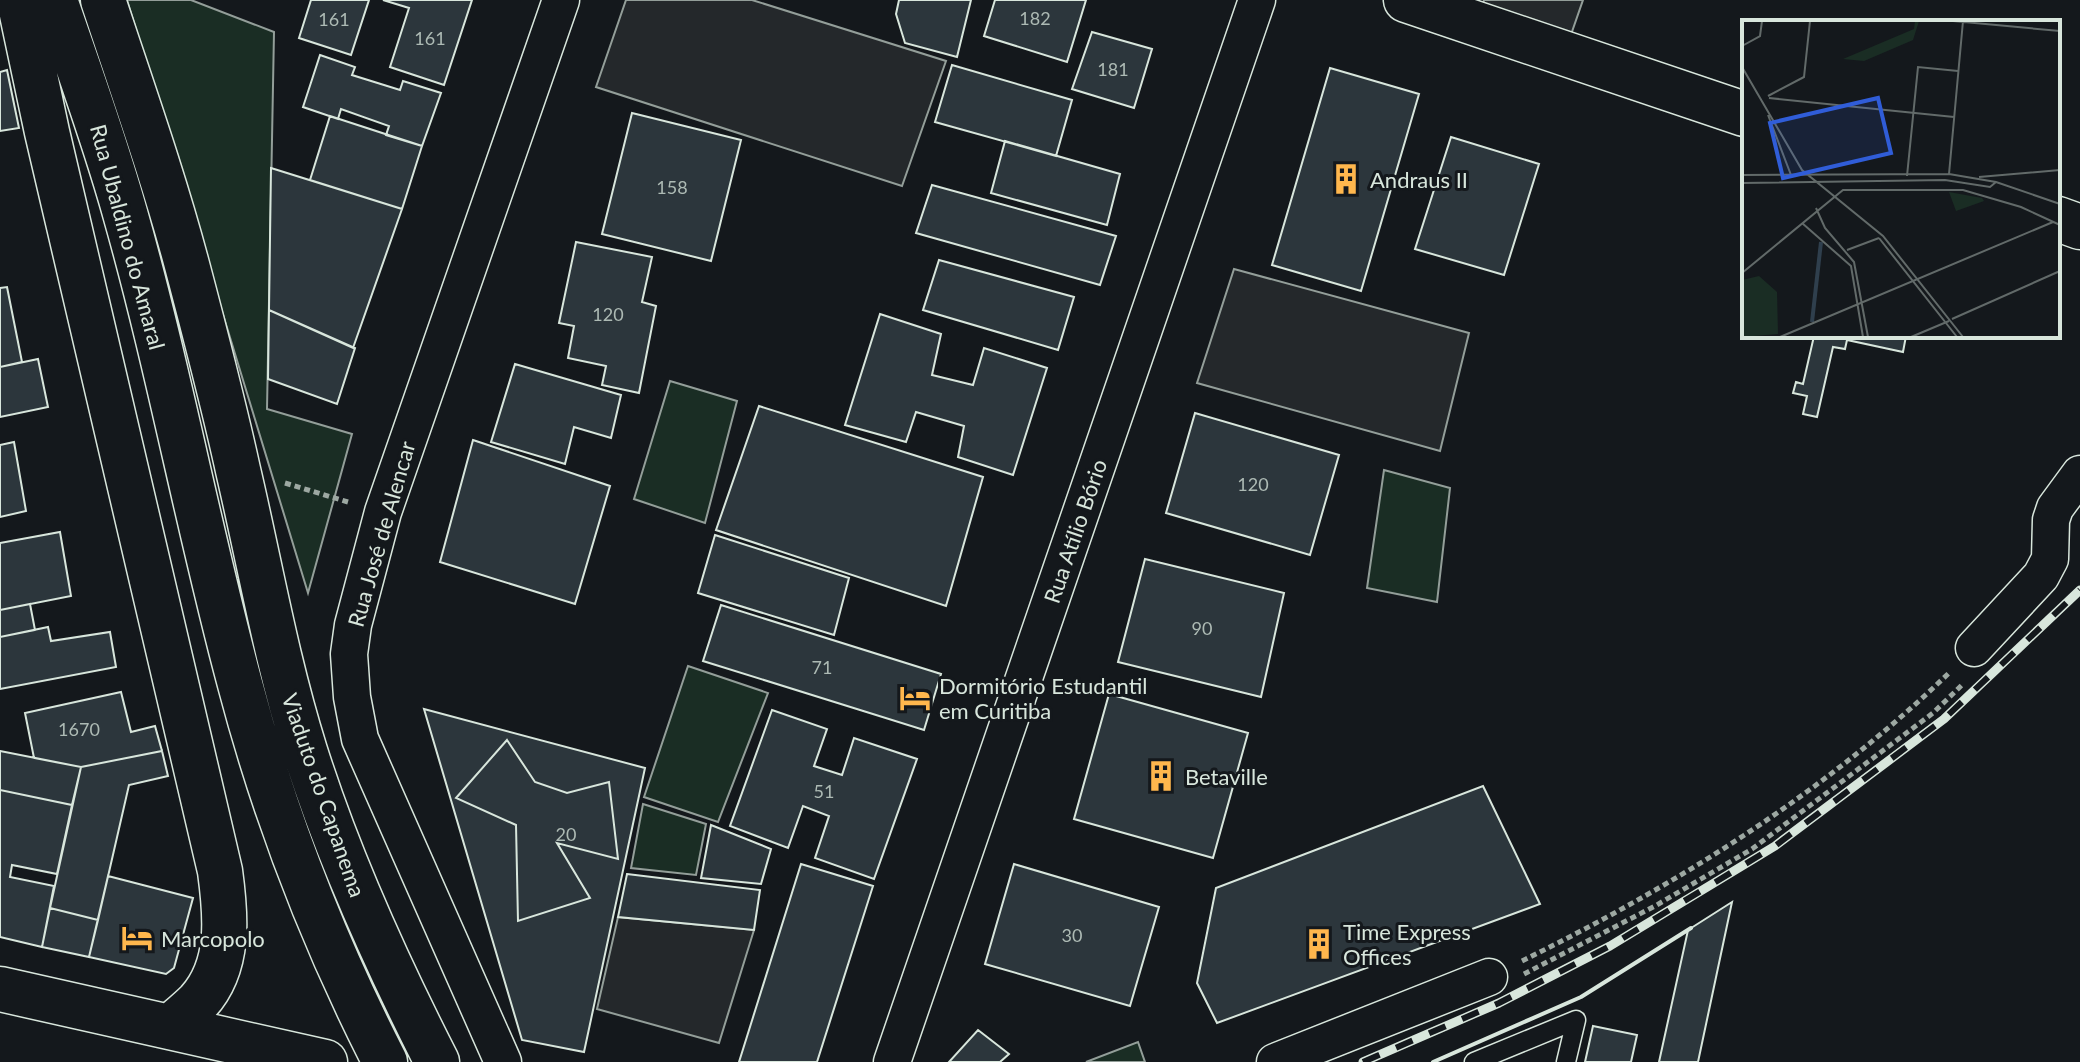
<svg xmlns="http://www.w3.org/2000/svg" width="2080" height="1062" viewBox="0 0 2080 1062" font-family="Lato,sans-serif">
<rect width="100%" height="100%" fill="#14181c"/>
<path fill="#1a2d24" stroke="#939e99" stroke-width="2" d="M127,0h64l83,32 -7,377 85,25 -44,159z
M670,381l67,20 -32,122 -71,-24z
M1384,470l66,18 -13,114 -70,-14z
M688,666l80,27 -50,129 -74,-25z
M643,804l63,20 -10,51 -65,-7z
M1138,1042l7,20h-59z"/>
<path fill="#24282b" stroke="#939e99" stroke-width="2" d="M626,0h126l194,61 -44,125 -306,-99z
M1484,0h99l-17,49 -88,-30z
M1234,269l235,64 -29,118 -243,-68z
M618,917l136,13 -35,113 -122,-34z"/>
<path fill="#2c363c" stroke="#d8e6dc" stroke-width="2" d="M311,0h58l-18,55 -52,-17z
M383,0h89l-28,85 -54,-18 19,-59z
M899,0h72l-14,57 -52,-14 -9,-29z
M995,0h91l-19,62 -83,-26z
M1092,32l60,17 -18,59 -62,-19z
M320,55l35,12 -3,8 48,15 3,-9 38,12 -19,53 -36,-11 3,-9 -48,-17 -3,10 -35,-12z
M952,65l120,35 -16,56 -121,-34z
M1330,68l89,26 -58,197 -89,-26z
M7,70l12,58 -19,3v-59z
M632,113l109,27 -30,121 -109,-27z
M330,116l92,30 -20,63 -92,-29z
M1451,137l88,27 -35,111 -89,-26z
M1005,141l115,33 -13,51 -116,-32z
M271,168l131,41 -49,139 -84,-38z
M932,185l184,51 -16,49 -184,-52z
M576,242l76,15 -10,45 14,4 -17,87 -37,-8 4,-19 -38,-8 6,-32 -15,-3z
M939,260l135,37 -16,53 -135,-40z
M7,287l15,75 -22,5v-79z
M269,310l86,38 -18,56 -69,-25z
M880,314l61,20 -9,41 41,10 11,-37 63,20 -34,107 -55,-18 6,-31 -48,-14 -10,30 -61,-17z
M1814,336h92l-3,16 -56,-12 -2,9 -12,-2 -16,70 -14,-3 4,-18 -14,-3 3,-11 7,2z
M38,359l10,48 -48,10v-50z
M515,364l106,31 -10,43 -37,-11 -9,37 -74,-22z
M759,406l224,71 -37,129 -230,-76z
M1195,413l144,42 -29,100 -144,-42z
M473,440l137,46 -35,118 -135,-42z
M14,442l12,69 -26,6v-72z
M60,532l11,64 -71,14v-67z
M715,535l134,43 -15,57 -136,-42z
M1145,559l139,34 -23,104 -143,-35z
M30,604l5,26 -35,7v-27z
M721,605l220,69 -17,56 -221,-69z
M48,627l3,14 59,-9 6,35 -116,22v-52z
M121,692l10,40 24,-6 7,25 -81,16 -47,-9 -9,-45z
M1109,694l139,39 -35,125 -139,-39z
M424,709l221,59 -61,284 -62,-12z
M772,710l55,19 -13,37 28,9 12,-37 63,21 -43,120 -59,-21 14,-42 -26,-10 -15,42 -58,-22z
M507,740l28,42 32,11 42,-11 9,77 -61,-16 33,55 -72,23 -2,-96 -60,-27z
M0,751l81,16 -9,38 -72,-15z
M162,751l6,25 -39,9 -31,135 -48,-12 31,-141z
M1483,786l57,118 -323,119 -20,-40 19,-95z
M0,790l72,15 -15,69 -45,-9 -2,12 44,9 -12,61 -42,-10z
M711,825l60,24 -10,35 -60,-6z
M801,864l72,22 -56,176h-78z
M1014,864l145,43 -29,99 -145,-42z
M627,874l133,16 -6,40 -136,-13z
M108,876l85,22 -19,70 -8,6 -77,-17z
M1732,902l-34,160h-39l29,-132z
M50,908l48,12 -9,37 -47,-10z
M1593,1026l44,9 -6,27h-46z
M978,1030l31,24 -9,8h-51z"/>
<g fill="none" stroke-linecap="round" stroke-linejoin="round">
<defs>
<path id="lane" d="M1474,1062l102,-42 -10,42"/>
<path id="street" d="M1974,648l67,-72 9,-17 1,-39 4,-12 25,-34
M503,1062l-143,-323 -8,-42 -3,-43 4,-29 30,-113 178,-512
M892,1062l365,-1062
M1275,1062l214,-85"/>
<path id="secondary" d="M1406,0l338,114
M2058,219l22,8"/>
<path id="primary" d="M19,0l28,132 173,739c6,44 11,95 -22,131 -9,9 -19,17 -28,25
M55,0c24,70 50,141 70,213 44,155 73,315 115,471 34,129 84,259 145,378
M103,0c29,88 60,175 84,265 18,68 36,136 51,205 22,94 38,189 67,281 34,108 81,211 132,311
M0,989l325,73"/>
</defs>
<use href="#lane" stroke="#d8e6dc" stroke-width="21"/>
<use href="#street" stroke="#d8e6dc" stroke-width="39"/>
<use href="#secondary" stroke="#d8e6dc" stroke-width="47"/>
<use href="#primary" stroke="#d8e6dc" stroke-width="47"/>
<path stroke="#9da8a2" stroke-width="5" stroke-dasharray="6 4" stroke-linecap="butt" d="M285,483l63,19
M1522,961c156,-77 301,-167 427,-288
M1524,974l131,-68 97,-57 181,-136 31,-30"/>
<use href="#lane" stroke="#14181c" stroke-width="18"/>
<use href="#street" stroke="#14181c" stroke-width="36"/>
<use href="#secondary" stroke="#14181c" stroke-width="44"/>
<use href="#primary" stroke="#14181c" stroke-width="44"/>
<defs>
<path id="rail" d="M1363,1062l136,-59 111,-57 165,-100 169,-127 136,-129"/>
</defs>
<use href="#rail" stroke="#d8e6dc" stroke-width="9"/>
<use href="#rail" stroke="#14181c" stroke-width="6" stroke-dasharray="18" stroke-linecap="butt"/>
<path stroke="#d8e6dc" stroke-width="4" d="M1433,1062l148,-65 110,-69"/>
</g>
<defs>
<symbol id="building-bare" viewBox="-9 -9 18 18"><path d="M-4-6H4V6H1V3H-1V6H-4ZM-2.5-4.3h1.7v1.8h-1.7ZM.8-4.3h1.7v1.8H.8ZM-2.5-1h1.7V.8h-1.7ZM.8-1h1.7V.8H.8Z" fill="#ffb74d" stroke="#14181c" stroke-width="2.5" paint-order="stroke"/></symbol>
<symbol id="hotel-bare" viewBox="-9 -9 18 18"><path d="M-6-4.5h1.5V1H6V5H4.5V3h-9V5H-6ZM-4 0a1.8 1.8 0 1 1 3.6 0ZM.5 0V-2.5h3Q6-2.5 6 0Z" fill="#ffb74d" stroke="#14181c" stroke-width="2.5" paint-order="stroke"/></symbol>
</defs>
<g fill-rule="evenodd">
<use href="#building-bare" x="1324" y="157" width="44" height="44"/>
<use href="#hotel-bare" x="893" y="676" width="44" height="44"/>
<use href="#building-bare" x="1139" y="754" width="44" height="44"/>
<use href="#hotel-bare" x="115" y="916" width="44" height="44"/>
<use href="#building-bare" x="1297" y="922" width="44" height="44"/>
</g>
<g text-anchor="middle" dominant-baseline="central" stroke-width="6" stroke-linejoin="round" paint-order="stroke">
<g font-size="18" fill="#adbab4">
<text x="1035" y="18">182</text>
<text x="334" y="19">161</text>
<text x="430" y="38">161</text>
<text x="1113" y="69">181</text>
<text x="672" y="187">158</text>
<text x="608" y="314">120</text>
<text x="1253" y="484">120</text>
<text x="1202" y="628">90</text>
<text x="822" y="667">71</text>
<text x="79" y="729">1670</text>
<text x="824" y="791">51</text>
<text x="566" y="834">20</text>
<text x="1072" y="935">30</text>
</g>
<g font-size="22" fill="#d8e6dc" stroke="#14181c" text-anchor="start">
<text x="1370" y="179">Andraus II</text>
<text x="939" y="685">Dormitório Estudantil<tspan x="939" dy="25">em Curitiba</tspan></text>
<text x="1185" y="776">Betaville</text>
<text x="1343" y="931">Time Express<tspan x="1343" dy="25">Offices</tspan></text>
<text x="161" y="938">Marcopolo</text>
</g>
<g font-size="22" fill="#d8e6dc" stroke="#14181c">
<text transform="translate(128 237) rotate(75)">Rua Ubaldino do Amaral</text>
<text transform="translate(1075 531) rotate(-71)">Rua Atílio Bório</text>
<text transform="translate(381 534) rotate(-74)">Rua José de Alencar</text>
<text transform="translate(324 795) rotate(71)">Viaduto do Capanema</text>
</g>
</g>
<g transform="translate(1742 20)">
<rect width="318" height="318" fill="#14181c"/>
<path d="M173,1h4l-6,19 -49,21 -21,-2 71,-30zM207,172l33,6 2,3 -28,10zM17,256l18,16 1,42 -36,3v-57z" fill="#1a2d24"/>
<path fill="none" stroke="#2f3f4d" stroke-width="4" d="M70,302l9,-80"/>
<path fill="none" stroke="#626a69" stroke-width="2" d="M211,1l107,10M0,26l18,-10 2,-15M0,47l60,103 81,66 80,101M26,76l36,-19 6,-56M27,78l185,19M26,95l23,60M207,154l14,-153M0,155l207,-1 47,8 64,22M165,156l11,-109 40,4M237,157l81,-7M0,163l203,-3 45,7 6,-5M74,188l9,20 29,34 14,75M60,203l49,43 12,71M137,218l78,99M105,230l32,-12M0,253l101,-83h120l58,17 39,18M210,299l108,-48M38,317l273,-115M169,317l38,-16"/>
<path fill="#305dd8" fill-opacity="0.15" stroke="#305dd8" stroke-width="4" d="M136,78l13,55 -108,25 -13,-55z"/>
<rect width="318" height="318" fill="none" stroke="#d8e6dc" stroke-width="4"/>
</g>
</svg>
